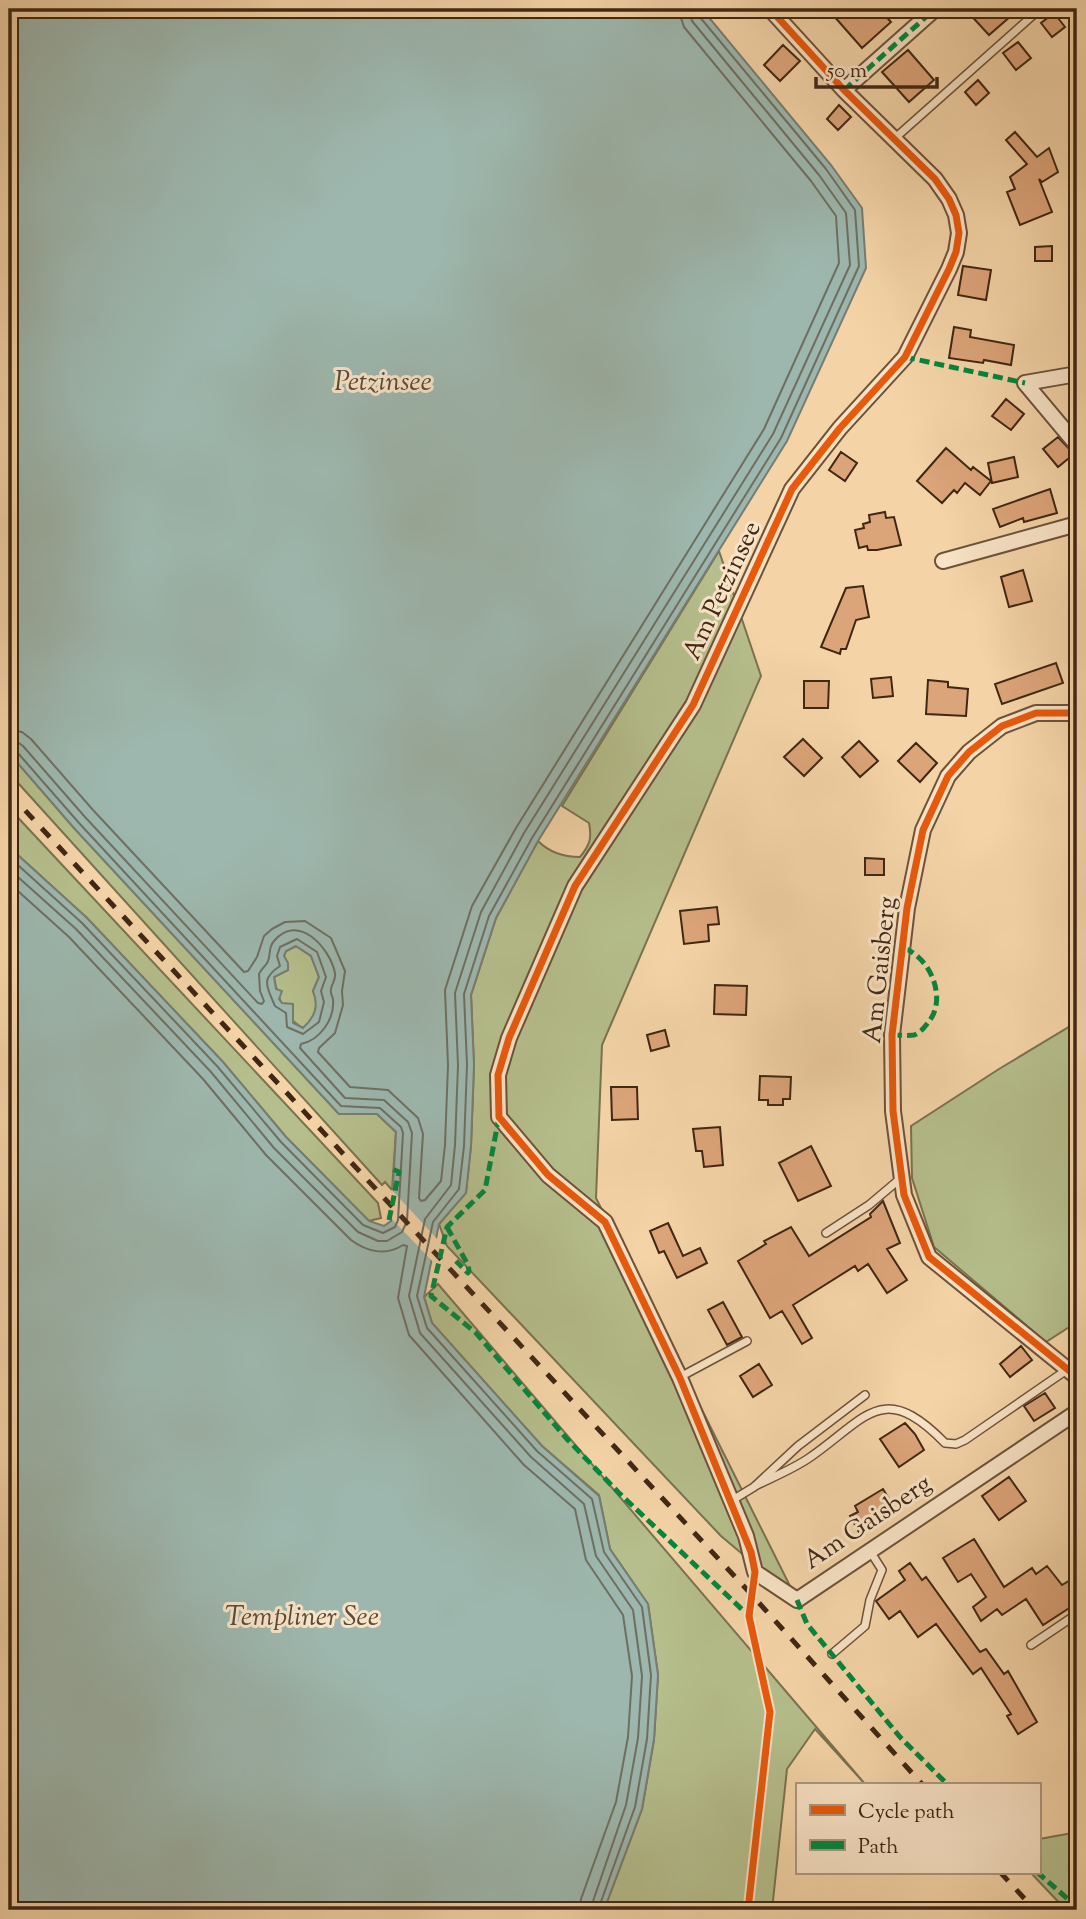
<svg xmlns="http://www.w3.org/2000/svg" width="1086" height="1919" viewBox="0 0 1086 1919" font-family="'Sorts Mill Goudy',serif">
<rect width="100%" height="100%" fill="#f4d4a7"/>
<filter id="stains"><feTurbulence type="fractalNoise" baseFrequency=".00286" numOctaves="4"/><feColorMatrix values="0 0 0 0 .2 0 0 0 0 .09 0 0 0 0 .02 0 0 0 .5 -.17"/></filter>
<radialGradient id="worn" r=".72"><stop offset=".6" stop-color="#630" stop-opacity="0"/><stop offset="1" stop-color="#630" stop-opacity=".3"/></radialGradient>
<path fill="#b5be8c" stroke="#7a7250" stroke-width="2" d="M719,551l42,125 -159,369 -6,153 201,402 -76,-64 -274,-290 -8,-22 27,-32 5,-46 3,-81 -3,-70 25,-77 42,-77c12,12 26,16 42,16 10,-12 12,-19 9,-34l-27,-17z
M9,753l65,75 265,286h38l19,18 -4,58 -7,-8 -3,3 -373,-412z
M9,808l369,395 3,15 -12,3 -83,-84 -63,-75 -136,-144 -78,-71z
M296,946l15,10 8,21 -6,14c7,15 2,27 -10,37 -18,-9 -26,-32 -29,-51l14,-7 -4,-14 2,-5z
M1077,1022v300l-31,20 -112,-95 -22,-69 -1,-52 88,-57z
M438,1284l427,500 -50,-55 -28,40 -15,141h-168l38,-101 12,-69 4,-65 -10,-71 -38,-55 -11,-54 -57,-49 -110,-123 -8,-26z
M1072,1833l5,6v71h-11l-36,-38h9v-33z"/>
<path fill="#9db7ae" stroke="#787d71" stroke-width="2" fill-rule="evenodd" d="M9,9h693l129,156 31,43 4,60 -79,173 -249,400 -42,77 -25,77 3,70 -3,81 -5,47 -27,31 -15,73 8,26 110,123 57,50 11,53 38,55 10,71 -4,64 -12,70 -38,101h-595v-1063l78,71 136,144 63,75 83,84 15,5 7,-5 5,-89 -19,-18h-38l-265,-286 -65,-75zM296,946l15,10 8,21 -6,14c6,15 2,26 -10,37l-10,-5v-19l-11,-1 -3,-4 3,-8 -6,-2 -2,-12 14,-7v-7l-4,-7 2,-5z"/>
<path fill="#f4d4a7" d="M392,1190l47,51 -4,23 -47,-49 1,-23z"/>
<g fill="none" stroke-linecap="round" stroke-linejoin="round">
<path stroke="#6e6f62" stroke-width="2" d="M9,730l13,2 9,7 62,71 151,162 4,-1 9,-14 7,-21 8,-7 13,-7 20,-1 26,17 14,33 -3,20 1,14 -8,28 -16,15 -1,4 32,35 38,3 30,28 5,16 -4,64 2,3 4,-1 16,-19 4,-36 3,-80 -3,-75 27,-84 44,-78 248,-399 75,-166 -3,-47 -25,-35 -127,-154 -6,-18
M9,741h7l7,5 62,71 173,186 4,1 2,-3 -4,-10 -1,-17c2,-5 8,-9 9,-13 3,-7 0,-13 6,-20 24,-29 56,7 61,32 1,7 -3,10 -4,16 -1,5 1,6 2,10 2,20 -13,41 -32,45l-1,4 45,50 39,2 24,22 4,11 -5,88 -5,11 -15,9h-9l-20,-9 -84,-84 -63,-76 -135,-143 -67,-60
M9,749l8,3 62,71 262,283 39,2 21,19 2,6 -5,87 -3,7 -12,6 -20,-8 -82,-83 -64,-76 -135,-143 -73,-66
M9,883l60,54 134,142 63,76 85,85c16,12 35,16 52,5l4,1 -9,52 11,37 115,130 51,44 11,51 37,55 9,61 -4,61 -12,65 -35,97 -2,11
M297,939l20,13 9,25 -5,14 3,11 -5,20 -16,12 -16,-7 -1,-14 -11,-7c-8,-19 -15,-27 5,-40l-3,-10 3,-9z
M590,1910l36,-105 12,-67 4,-62 -9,-66 -37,-54 -12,-52 -53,-47 -111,-124 -11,-37 16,-77 26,-34 4,-40 3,-80 -3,-72 26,-81 43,-79 249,-399 77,-169 -4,-52 -27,-38 -127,-154 -3,-12
M598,1910l37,-103 12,-68 4,-64 -9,-68 -38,-55 -12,-53 -55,-48 -110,-123 -10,-32 16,-74 26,-33 5,-43 3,-81 -3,-71 25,-78 43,-78 249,-400 78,-172 -4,-56 -29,-41 -127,-153 -1,-7"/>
</g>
<path fill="#dca479" stroke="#402715" stroke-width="2" d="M840,9h39l12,13 -29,26 -29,-33z
M965,9h54l-30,26z
M1054,13l11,14 -13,10 -11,-14z
M1018,42l13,16 -15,12 -13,-17z
M783,45l17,16 -20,20 -16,-16z
M908,50l26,30 -25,22 -27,-30z
M978,80l11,13 -13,12 -11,-13z
M839,105l12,12 -13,13 -11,-11z
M1015,132l22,25 12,-9 9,24 -16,10 -3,-3 13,33 -32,13 -13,-33 8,-3 -5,-12 17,-13 -21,-24z
M1052,246v15h-17v-14z
M963,266l28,4 -5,30 -28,-5z
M954,327l17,3 -1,7 44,8 -3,20 -27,-5 -1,3 -34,-5z
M1006,399l18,15 -13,16 -19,-14z
M1058,437l16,17 -16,13 -15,-18z
M946,448l25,22 2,-3 18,14 -11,14 -15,-12 -8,10 -3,-3 -12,13 -25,-22z
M841,452l16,11 -12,18 -16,-11z
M1014,457l4,20 -26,6 -4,-20z
M1050,489l7,24 -33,9 -1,-4 -23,9 -7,-18z
M885,512l1,6 8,-1 7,28 -24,5h-9l-1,-4 -8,2 -4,-18 9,-2 -1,-4 7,-2 -1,-7z
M1023,570l9,31 -23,6 -8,-30z
M863,586l6,31 -13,3 -10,29h-5l-1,5 -19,-7 25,-59z
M1056,663l7,20 -61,21 -7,-20z
M891,677l2,19 -20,2 -2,-19z
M928,680l20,2v5l20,2 -2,27 -40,-2z
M804,681h25l-1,27h-24z
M803,739l19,19 -18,18 -20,-19z
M859,741l19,20 -18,16 -18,-20z
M916,743l21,20 -17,19 -22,-21z
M865,858l19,1v16h-19z
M717,907l2,17 -11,1 1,16 -25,3 -4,-33z
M715,985l32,1 -1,29 -32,-1z
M665,1030l4,16 -18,5 -4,-16z
M760,1076l31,1 -1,22h-7v6h-15v-5h-9z
M611,1087h26l1,32 -26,1z
M720,1127l3,38 -19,2 -2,-16h-6l-3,-22z
M811,1146l20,40 -33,15 -19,-38z
M883,1201l17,42 -13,6 20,31 -20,13 -19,-29 -10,7 -3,-5 -62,39 19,33 -10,6 -20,-33 -12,7 -32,-57 28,-17 -2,-3 27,-14 18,29 62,-39 -1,-3z
M668,1223l15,33 17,-8 7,15 -30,15 -13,-27 -5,2 -9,-22z
M723,1302l19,35 -15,8 -19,-35z
M1021,1346l11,14 -22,17 -10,-13z
M759,1364l13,21 -19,12 -13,-21z
M1045,1393l10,15 -21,13 -10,-15z
M905,1423l10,11 9,16 -25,17 -19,-28z
M1009,1477l17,24 -27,19 -17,-24z
M883,1489l14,23 -37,22 -10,-18 8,-4 -3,-6z
M974,1539l30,48 28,-19 4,6 11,-8 15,19 15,-9v27l-34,22 -17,-26 -24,16 -5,-6 -16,12 -8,-14 13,-10 -15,-23 -13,8 -15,-24z
M910,1563l12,17 4,-3 54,75 6,-3 18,25 4,-3 29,51 -19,12 -11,-18 4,-2 -30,-46 -8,6 -37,-50 -18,13 -18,-26 -11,8 -13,-18 29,-21 -6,-9z"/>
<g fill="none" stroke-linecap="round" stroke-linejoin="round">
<defs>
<path id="service" d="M894,139l146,-130
M826,1233l43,-28 32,-27
M680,1377l67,-36
M755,1486c18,-9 38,-17 54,-28 58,-40 73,-79 136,-15l11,1 9,-4 103,-71
M731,1501l23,-14 44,-41 67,-51
M1031,1645l46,-31
M832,1654l33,-28 5,-26 12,-30 -12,-19
M748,1910l22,-198 -21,-96 6,-44"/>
<path id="minor" d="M770,9l74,81 91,89 14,20 7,16 3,18 -3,19 -7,17 -44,88 -65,71 -48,61 -99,216 -118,181 -66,152 -11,37 1,42 49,58 57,47 75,156 66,158 9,36 42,28 280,-188
M844,90l91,-81
M1025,383l52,62
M1025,383l52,-9
M943,561l134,-37
M1077,713h-41l-34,13 -33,26 -21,24 -25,54 -16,78 -15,127 1,76 11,84 25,62 148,120"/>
</defs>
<use href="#service" stroke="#6d523a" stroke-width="10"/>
<use href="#minor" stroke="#6d523a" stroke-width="18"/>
<use href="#service" stroke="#f8e3c6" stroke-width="7"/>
<use href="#minor" stroke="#f8e3c6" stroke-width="14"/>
<path stroke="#402715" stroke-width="5" stroke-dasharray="12 12" stroke-linecap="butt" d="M9,793l742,801 171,190
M1000,1872l35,38"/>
<path stroke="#00873e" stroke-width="5" stroke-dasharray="10 5" stroke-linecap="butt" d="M844,90l91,-81
M905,357l120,26
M892,1035c7,0 16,1 22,0 7,-2 12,-10 16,-15 17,-24 -1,-64 -27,-72
M499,1117l-14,73 -38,37 -16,69 45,37 91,106 51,53 131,124
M389,1220l10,-48 -9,-4
M447,1227l21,38 1,6 -1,2 -12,-12
M797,1600l10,24 93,113 47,47
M1037,1872l40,35"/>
<defs>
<path id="cycleway" d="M1077,713h-41l-34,13 -33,26 -21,24 -25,54 -16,78 -15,127 1,76 11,84 25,62 148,120
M748,1910l22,-198 -21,-96 6,-44 -4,-20 -71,-174 -75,-156 -57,-47 -49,-58 -1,-42 11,-37 66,-152 118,-181 99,-216 48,-61 65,-71 44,-88 7,-17 3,-19 -3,-18 -7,-16 -14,-20 -91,-89 -74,-81"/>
</defs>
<use href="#cycleway" stroke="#f8e3c6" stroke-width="11"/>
<use href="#cycleway" stroke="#e8590c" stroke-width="7"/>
</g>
<g text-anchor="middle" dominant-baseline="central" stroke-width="6" stroke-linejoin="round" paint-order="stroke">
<g font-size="26" fill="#402715" stroke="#f8e3c6">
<text transform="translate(723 591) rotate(-65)">Am Petzinsee</text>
<text transform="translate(881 970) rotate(-84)">Am Gaisberg</text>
<text transform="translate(868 1523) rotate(-34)">Am Gaisberg</text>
</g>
<g font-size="28" font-style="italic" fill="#574b3b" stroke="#f8e3c6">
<text x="383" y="383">Petzinsee</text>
<text x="302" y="1618">Templiner See</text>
</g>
</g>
<rect width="1086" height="1919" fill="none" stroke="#f4d4a7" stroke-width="35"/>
<rect x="10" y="10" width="1065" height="1898" fill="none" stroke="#402715" stroke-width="3.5"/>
<rect x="18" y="18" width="1051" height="1884" fill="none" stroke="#402715" stroke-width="2"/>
<rect x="796" y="1783" width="245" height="91" fill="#f8e3c6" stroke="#ae987f" stroke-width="2"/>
<rect x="810" y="1805" width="35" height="10" fill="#e8590c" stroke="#ae987f" stroke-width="2"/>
<text x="858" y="1818" font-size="21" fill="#402715">Cycle path</text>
<rect x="810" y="1840" width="35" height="10" fill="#00873e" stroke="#ae987f" stroke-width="2"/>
<text x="858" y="1853" font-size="21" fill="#402715">Path</text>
<path d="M816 77v10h121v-10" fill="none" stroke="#402715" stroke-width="3.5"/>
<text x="827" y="77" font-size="21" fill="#402715" stroke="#f8e3c6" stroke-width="5" paint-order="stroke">50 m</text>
<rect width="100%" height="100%" filter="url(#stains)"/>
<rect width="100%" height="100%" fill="url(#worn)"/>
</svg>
